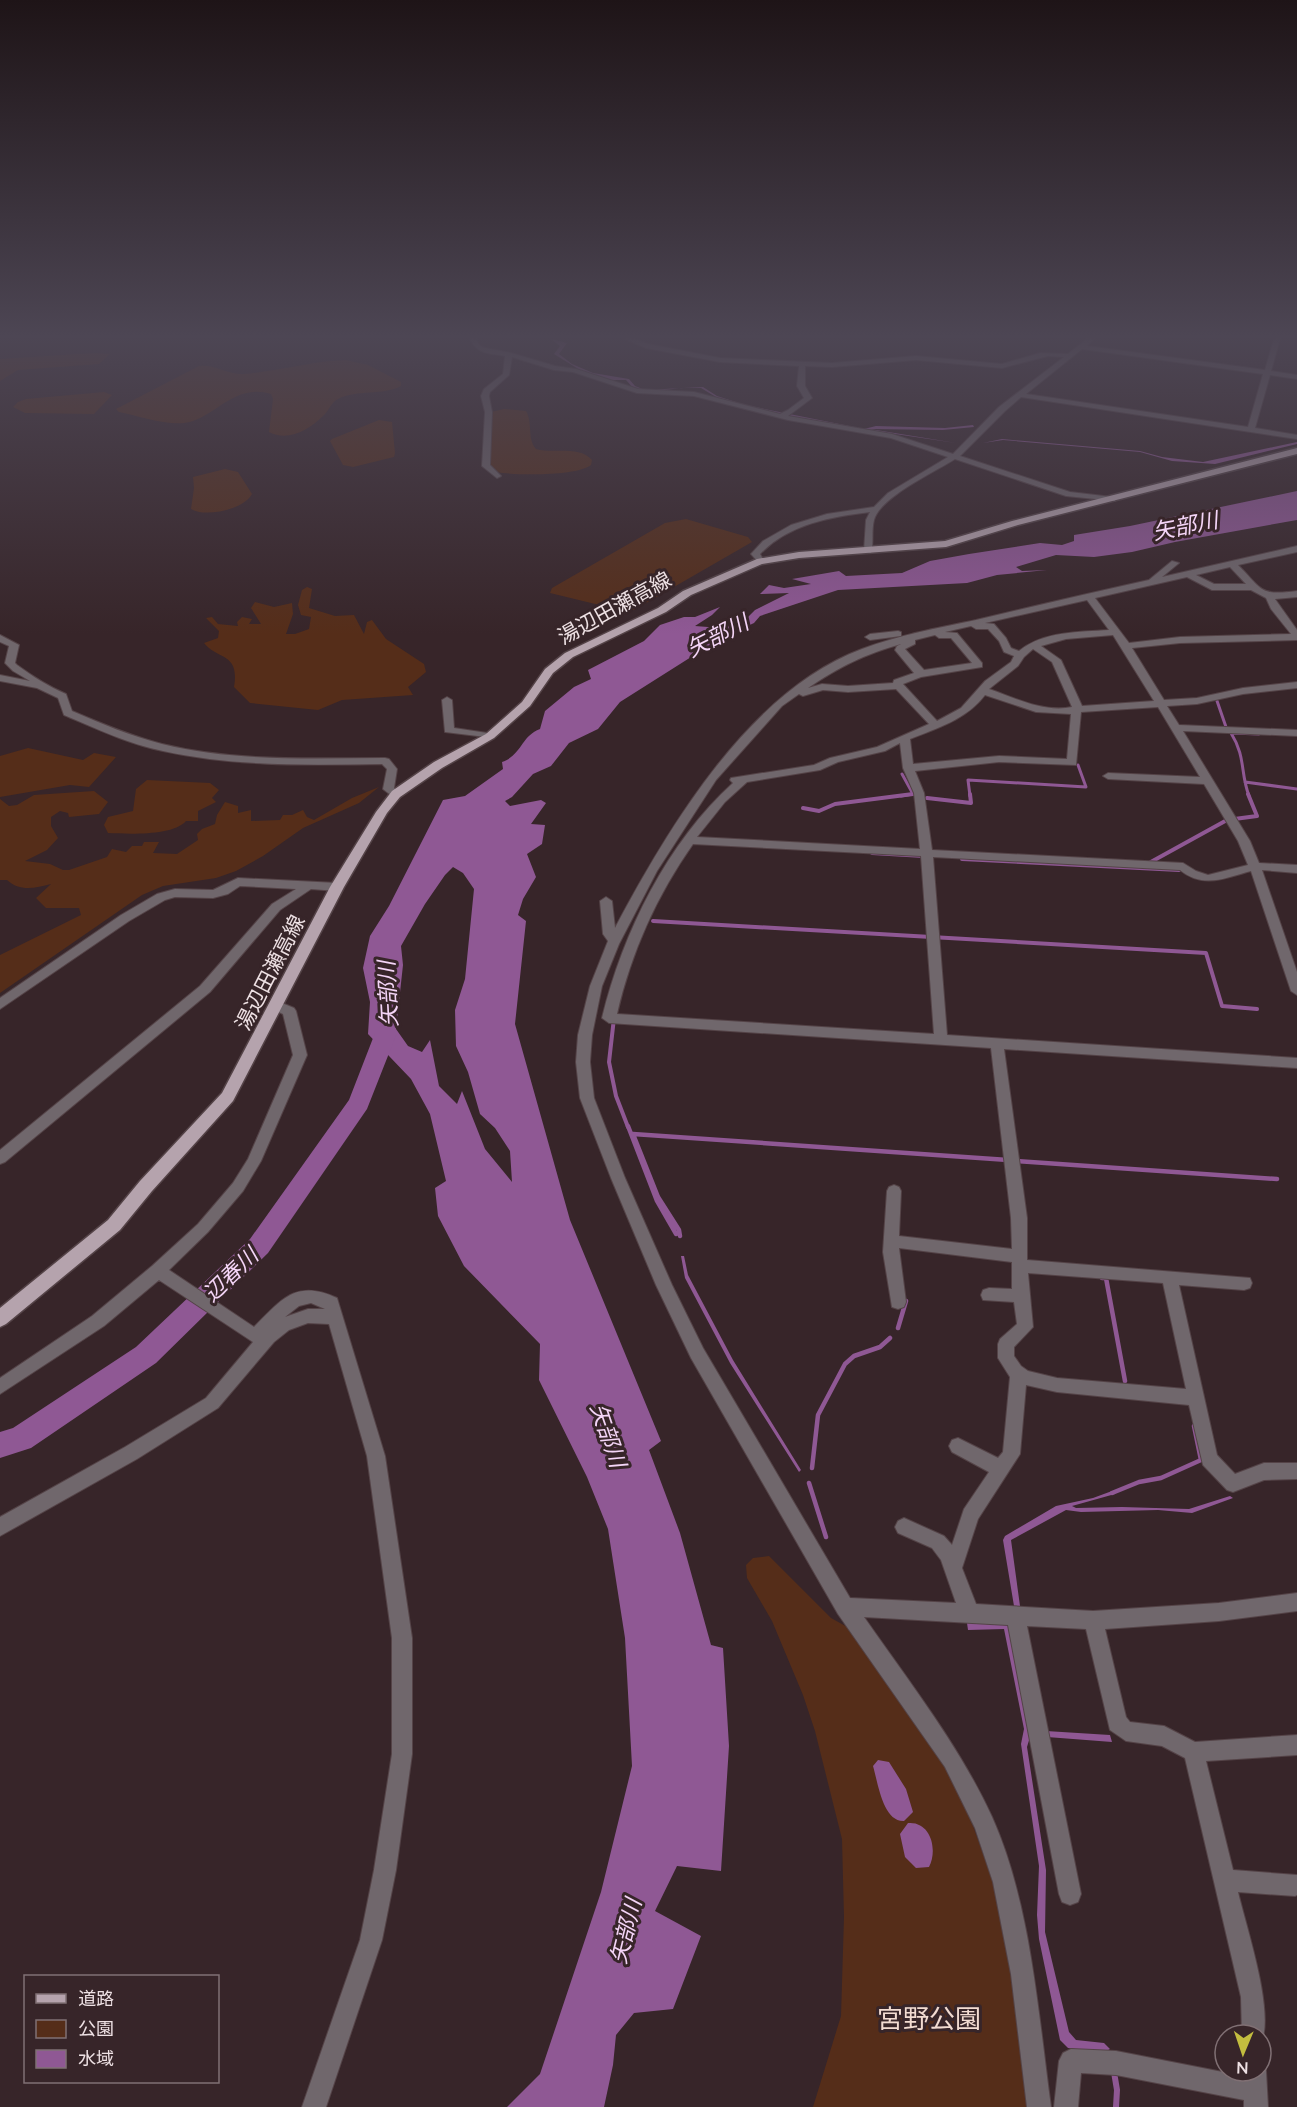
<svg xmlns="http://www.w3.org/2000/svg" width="1297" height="2107" viewBox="0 0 1297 2107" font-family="Lato,'Noto Sans JP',sans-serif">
<rect width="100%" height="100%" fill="#372529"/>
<path fill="#552d19" d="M95,353l15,1 -11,10 -81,6 -18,11v-22z
M346,360l22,5 33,17v4c-18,10 -44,3 -63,13 -7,3 -9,12 -15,17 -14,14 -35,26 -54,16l4,-33 -2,-5c-37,-12 -58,26 -87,29 -20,2 -45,-7 -65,-11l-3,-3 83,-43c16,-2 29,9 45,8 35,-3 68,-13 102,-14z
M104,392l8,3 -18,19 -69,-1 -12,-6 5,-5 8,-3z
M504,409l22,2c7,12 1,28 10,38 17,5 43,-4 56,11l-1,5c-15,12 -87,11 -105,5l5,-58z
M379,420l13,2 3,31 -1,4 -41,10 -10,-2 -13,-24 2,-2z
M225,469l13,3 14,22c-7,15 -47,24 -61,15l3,-21 -1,-11z
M686,519l62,18 4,5 -118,68h-14l-70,-17 2,-5 113,-65z
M307,587l5,2 -3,19 26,8 19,-1 10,19 3,-12 5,-2 14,19 38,25 2,8 -18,15 5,8 -71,5 -24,10 -68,-7 -16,-16c6,-35 -17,-27 -30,-44l14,-5 1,-7 -13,-13 6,-1 6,7 20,2 -1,-4 5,-5 10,2 -3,5h12l-10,-16 4,-6 19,5 18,-4 1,11 -7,20h9l14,-5 2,-12 -10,-2 -3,-10 4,-15z
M28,748l55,12 11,-7 22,4 -27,30 -19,-2 -70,12v-41z
M147,780l63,3 9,7 -7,8 4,4 -18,9v10h-12c-13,15 -57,13 -78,12l-4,-8 4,-8 25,-6 3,-22z
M379,787l-20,16 -56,25 -40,28 -27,15 -20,7 -53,8 -21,9 -142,98v-38l81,-40 -2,-7h-33l-10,-10 15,-14c-16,4 -31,8 -44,-4h-7v-81l9,7 8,-1 17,-10 60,-4 14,11 -9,12 -30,3 -1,-4 -8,-2 -9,6v9l7,12 -11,12 -22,11 25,3 13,6h6l38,-13 5,-8 14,3 6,-6h10l2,-4h15l-6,11 24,1 21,-14 -1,-6 5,-5 13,-5 2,-9 8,-13 13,4v7l13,-3v11l29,-1 3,-5h9l11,-5 4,7 7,3 38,-22z
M769,1556l62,62 18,10 97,137 27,61 27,75 32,206h-219l28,-91 3,-99 -2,-78 -27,-108 -12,-36 -31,-74 -25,-43 -1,-13 7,-7z"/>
<path fill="#8f5894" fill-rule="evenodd" d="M551,339l16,4 -8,11 13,10 21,9 36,6 6,7 10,4 58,-3 14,9 28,9 119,24 12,-3 69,2 28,-3 1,2 -31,3 -73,-1 86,14 -149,-22 -86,-21 -20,-12h-20l-25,3 -22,-2 -8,-9h-17l-29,-10 -26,-16 6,-8z
M1002,439l138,12 22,6 41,5 94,-20v2l-82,20 -43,-3 -32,-9 -137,-12 -20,3z
M1297,491v29l-122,22 -43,10 -38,5 -38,-2 -40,12 6,4 25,-1 -50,5 -30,8 -129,7 -78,26 -6,7 -36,17 -98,62 -22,27 -29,14 -18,23 -18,8 -21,23 -7,4 5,5 31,-6 5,3 -15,21 14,1 -3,19 -15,10 9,23 -13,22 -5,16 8,6 -11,103 55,196 91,221 -12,9 31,83 31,112 12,3 6,98 -8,125 -44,-5 -22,45 46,25 -28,73 -39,4 -18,22 -3,30 -9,42h-97l33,-33 61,-182 31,-126 -7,-128 -17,-109 -21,-52 -48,-97 1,-36 -76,-78 -26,-50 -3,-28 11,-7 -16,-67 -19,-35 -43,-45 2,-32 -7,-34 7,-32 19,-30 54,-106 22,-4 38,-27 -1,-7c20,-7 19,-26 38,-33l5,-18 29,-24 17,-8 -3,-9 56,-29 16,-16 24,-8h11l25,-10 -8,8 -17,11 26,2 23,-7 11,-11 34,-17 -29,1 9,-9 15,3 27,-4 -19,-5 47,-8 7,5 56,-3 28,-12 39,-7 71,-11 22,2 12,-4v-6l56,-9zM453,867l10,6 11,16 -9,90 -10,31 1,36 12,26 12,42 15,14 15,23 2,31 -27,-33 -23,-58 -5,13 -18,-18 -9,-46 -8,12 -14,-6 -12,-17 7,-64 -2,-19 24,-42 20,-29z
M681,1256h3l4,19 45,85 68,110 -2,2 -69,-109 -45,-85z
M1112,1491h4l-1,3 -43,12 4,2 46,-1 67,2 41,-13 3,2 -41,15 -34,-3 -77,2 -15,-2 -55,30 9,66h-6l-11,-66 2,-4 51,-30 37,-8z
M1008,1622l22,115 -3,10 19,123 -1,62 24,100 7,8 28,3 6,6 -7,4 -35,-5 -8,-8 -21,-101 -2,-24 2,-49 -18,-122 3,-15 -20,-100 -36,1 -1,-7z
M1046,1731l64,4 2,7 -65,-5z
M878,1760l11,2 17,27 7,23 -9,9c-21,1 -26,-38 -31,-55z
M908,1823c23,-2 30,27 21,44l-13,1 -11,-11 -5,-23z"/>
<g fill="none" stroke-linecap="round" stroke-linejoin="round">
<path stroke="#8f5894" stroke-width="3" d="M1216,698l10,29
M1245,782l52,7
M901,796l12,-2 -11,-20
M970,796l-2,-16 118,7 -8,-22
M1249,796c-9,-24 -3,-39 -18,-63l28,1"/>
<path stroke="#8f5894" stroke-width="4" d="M927,798l44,5 -1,-9
M803,808l16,3 16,-7 78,-10
M872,853l52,3
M962,859l217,11
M1149,863l78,-43 30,-4 -9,-22
M653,921l553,32 16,53 35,3
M614,1018l-5,44 7,34 12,31"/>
<path stroke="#8f5894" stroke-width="4.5" d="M628,1126l29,75 19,33
M1016,1161l261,18
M680,1236l-1,-6 -21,-33 -25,-63 375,26
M1102,1278h4l19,103
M898,1328l8,-27 -3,-1
M812,1468l6,-53 27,-51 9,-8 26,-9 10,-9
M809,1483l17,54
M1112,1493l27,-11 22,-4 40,-18 -7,-34"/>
<path stroke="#8f5894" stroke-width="6" d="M1114,2072l3,18 -1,17"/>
<path fill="#8f5894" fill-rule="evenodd" d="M386,1025l8,2 3,6 -30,76 -99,144 -112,110 -125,85 -31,10v-26l13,-4 123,-81 114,-108 99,-139 26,-67 3,-6z"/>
<defs>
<path id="minor" d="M470,339h6l4,7 5,2 26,5 44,13 21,3 62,20 56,3 86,22 8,-4 16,-12 -7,-12 2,-20 -79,-4 -74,-14 -21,-9h10l13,5 72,14 112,5 84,-7 86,8 38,-11 28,1 19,-15h7l-7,7 178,24 9,-31h6l-9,32 26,4v4l-27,-4 -15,53 42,7v4l-276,-42 -16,14 -45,45 110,36 42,5h3v4l-49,-5 -111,-37c-20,13 -75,38 -81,61 -3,11 0,23 -3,33l-7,-2 2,-31 4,-8c-40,5 -81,12 -110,42l4,7 -4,3 -9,-10 12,-13 28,-16 36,-11 47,-7 14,-14 60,-36 -57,-19 -103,-18 -94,-24 -57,-3 -64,-21 -19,-2 -42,-13 -3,18 -19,17 -1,4 3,16 -2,53 11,11 -4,2 -15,-12 3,-54 -4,-16 3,-7 19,-15 2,-18c-15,-3 -27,-1 -35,-17zM1082,349l181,25 -15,53 -222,-33zM1048,356l16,1 -65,50 -46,47 -61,-20 -104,-18 24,-18 -7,-12v-20l27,1 84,-7 86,8z
M1297,546v6l-59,13c25,25 21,31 59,26v6l-22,2 22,31v10l-117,3 -48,5 32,52 33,-2 46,-10 54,-6v6l-54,6 -46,10 -30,2 12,19 118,5v6l-114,-5 67,110 9,22 38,2v8l-35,-3 35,102v23l-6,-4 -40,-120c-26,7 -48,18 -71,-1l-247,-13 14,178 350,23v10l-293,-19 23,169v42l223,18 2,5 -2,5 -6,2 -65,-5 38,170 18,19 29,-11h33v16l-33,1 -31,12 -6,-2 -24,-25 -14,-60 -132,-13 -31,-7 -6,69 -42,65 -16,49 14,36 117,7 126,-8 78,-10v18l-78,10 -114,8 21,88 4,5 34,4 31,16 102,-7v20l-91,6 27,109 64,5v20l-2,1 -57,-4c8,35 37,120 23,151v-8h-19l-1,-38 -56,-239 -23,-12 -36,-5 -16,-11 -24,-101 -59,-3 54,268 -3,8 -8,3 -8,-3 -3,-8 -51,-269 -144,-8c45,65 95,128 128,200 39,87 46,196 59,290h-24l-16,-133 -18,-92 -18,-54 -30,-61 -107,-153 -147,-256 -35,-73 -45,-107 -31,-80 -4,-36 2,-27 12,-49 18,-45 -5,-7 -3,-33 6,-4 6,4 3,27c53,-100 135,-238 247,-279 37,-14 76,-21 114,-29 58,-14 115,-27 173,-40l23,-19 7,2 -17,14zM1230,567l16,17h-32l-18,-9zM1187,577l25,13h39l15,8 5,11 20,25 -111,3 -51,6 -34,-45zM1087,600l22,30c-29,2 -66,1 -90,21l-8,-3 -5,-10 -12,-14 -9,-1zM971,626l5,3h12l11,12 5,11 10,4 -3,6 -26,19 -24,27 -24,13 -34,-37 18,-7 61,-10v-4l-25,-30 -12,-1zM935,635l4,3h12l21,25 -48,7 -19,-21 10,-5v-4zM1113,635l41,66 -72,5 -21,-46 -20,-14 25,-7zM901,644l-4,2 -2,4 19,23 -20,7 -1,3 -45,3 -26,-2 -14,4c31,-21 57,-34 93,-44zM1033,649l19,13 20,45c-28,6 -57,-9 -83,-18l29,-23 6,-9zM896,689l33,35 -52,23 -47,11 -16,7 -83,13 -1,2 3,3c-66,60 -110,149 -131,235l7,5 382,25 20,170 1,31 -113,-13 2,-45 -2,-4 -5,-2 -5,2 -2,4 -4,61 9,55 6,2 6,-2 2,-5 -7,-54 113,14v27l-23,-1 -6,2 -2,5 2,5 31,2 3,22 -17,15 -2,5v14l12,19 -7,75 -5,6 -40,-20 -6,2 -3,6 3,6 37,20 -25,37 -12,36 -8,-9 -40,-18 -6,3 -3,6 3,6 34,15 9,12 15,43 -106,-5 -147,-250 -31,-63 -47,-107 -31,-80 -4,-36 2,-27 10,-49 17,-42 38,-73 59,-91 66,-74 17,-12 4,2 20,-6 25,2zM985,695l51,17 35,2 -4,45 -68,-3 -86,8 -3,-25c28,-11 57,-20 75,-44zM1158,707l42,70 -92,-4 -5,3 5,3 96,5 34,57 10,24 -40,10 -12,-4 -13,-8 -251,-13 -8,-57 -9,-22 84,-9 77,3 5,-53zM900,743l3,25 11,25 6,56 -223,-12 28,-35 22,-20 73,-12 18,-8 47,-11zM693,844l228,12 13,178 -317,-20c14,-61 40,-119 76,-170zM1028,1273l135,10 23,106 -129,-11 -29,-7 -7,-5 -7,-10v-9l19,-20z
M898,631l3,1v4l-31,4 -5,-3 5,-3z
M0,635l19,10 -4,18 2,2c15,11 31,21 49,29l6,17c30,13 59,25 90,33 73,18 149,14 223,14l4,1 8,10 -3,19 7,6 -1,2h-8l-9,-7 4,-20 -5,-5c-74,1 -146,3 -219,-13 -34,-7 -66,-22 -99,-36l-6,-17 -21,-10 -37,-7v-6l30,6 -17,-10 -8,-8 4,-17 -9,-4z
M447,697l5,3 2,28 40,6v4l-49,-6 -3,-32z
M238,878l99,5 6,4 -6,4 -26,-2 -31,21 -70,82 -205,170 -5,2v-14l200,-164 72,-82 24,-15 -56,-3 -12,8 -15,4 -38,-1 -10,3 -36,21 -129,88v-11l121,-83 36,-21 18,-5 38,1z
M277,1001l17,7 2,3 11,44 -46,106 -18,30 -35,41 -39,38 85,57c28,-28 42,-48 83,-29l48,158 27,182v116l-16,116 -14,70 -56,167h-24l58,-167 14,-70 18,-116v-116l-25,-182 -38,-132 -21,-1 -19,7 -15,12 -56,66 -81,51 -137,77v-19l125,-70 81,-49 47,-56 -94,-62 -55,46 -104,68v-16l92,-62 60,-50 46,-42 35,-41 15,-24 45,-104 -10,-41 -11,-5 -2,-3zM311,1303l14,6h-17l-23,8 14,-11z
M1071,2049l45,2 127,25 -1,-5h19v-9l5,9 2,36h-24v-7l-128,-25 -35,-2 -3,34h-24l5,-46 4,-8z"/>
<path id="major" d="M1297,448v6l-279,71 -72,22 -147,11 -37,6 -71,31 -25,17 -93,45 -20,16 -23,33 -36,32 -52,30 -42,29 -13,16 -43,74 -111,214 -81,90 -32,39 -114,94 -6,3v-19l108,-88 32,-39 82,-88 108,-206 46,-75 16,-21 42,-29 52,-28 36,-32 23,-33 20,-16 93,-45 25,-17 74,-32 42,-7 146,-11 67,-20z"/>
</defs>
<use href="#minor" stroke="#544347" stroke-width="2"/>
<use href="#major" stroke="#544347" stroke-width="3"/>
<use href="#minor" fill="#70676c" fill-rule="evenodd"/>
<use href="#major" fill="#b5a3ad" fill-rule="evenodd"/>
</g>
<linearGradient id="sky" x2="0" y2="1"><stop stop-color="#1e1417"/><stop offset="0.53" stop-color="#4d4654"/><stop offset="1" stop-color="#4d4654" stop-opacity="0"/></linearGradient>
<rect width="1297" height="634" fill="url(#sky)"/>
<g text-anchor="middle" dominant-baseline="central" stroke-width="6" stroke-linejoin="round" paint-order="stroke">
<g font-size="21" fill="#eee1e4" stroke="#372529">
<text transform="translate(614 607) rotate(-29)">湯辺田瀬高線</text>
<text transform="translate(269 972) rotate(-63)">湯辺田瀬高線</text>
</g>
<g font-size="22" font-style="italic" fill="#f4d5f7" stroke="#372529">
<text transform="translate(1185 525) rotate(-11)">矢部川</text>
<text transform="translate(717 635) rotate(-27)">矢部川</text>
<text transform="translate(387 994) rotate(-93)">矢部川</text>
<text transform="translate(230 1274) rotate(-44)">辺春川</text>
<text transform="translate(609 1435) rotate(71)">矢部川</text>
<text transform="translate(625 1931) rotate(-76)">矢部川</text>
</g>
<g font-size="26" fill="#f2dbd1" stroke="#372529">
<text x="929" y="2018">宮野公園</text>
</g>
</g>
<rect x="24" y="1975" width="195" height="108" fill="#372529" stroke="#807074" stroke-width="1.5"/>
<rect x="36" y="1994" width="30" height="9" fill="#b5a3ad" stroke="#807074" stroke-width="1.5"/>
<text x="78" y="2005" font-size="18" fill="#eee1e4">道路</text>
<rect x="36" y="2020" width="30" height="18" fill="#552d19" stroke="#807074" stroke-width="1.5"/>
<text x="78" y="2035" font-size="18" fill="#eee1e4">公園</text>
<rect x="36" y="2050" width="30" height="18" fill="#8f5894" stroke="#807074" stroke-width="1.5"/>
<text x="78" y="2065" font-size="18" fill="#eee1e4">水域</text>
<g transform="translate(1243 2053) rotate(182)"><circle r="28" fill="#372529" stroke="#807074" stroke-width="1.5"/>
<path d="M0-4.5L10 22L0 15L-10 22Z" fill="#c3bd3f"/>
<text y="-9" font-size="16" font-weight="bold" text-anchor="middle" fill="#eee1e4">N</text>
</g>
</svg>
